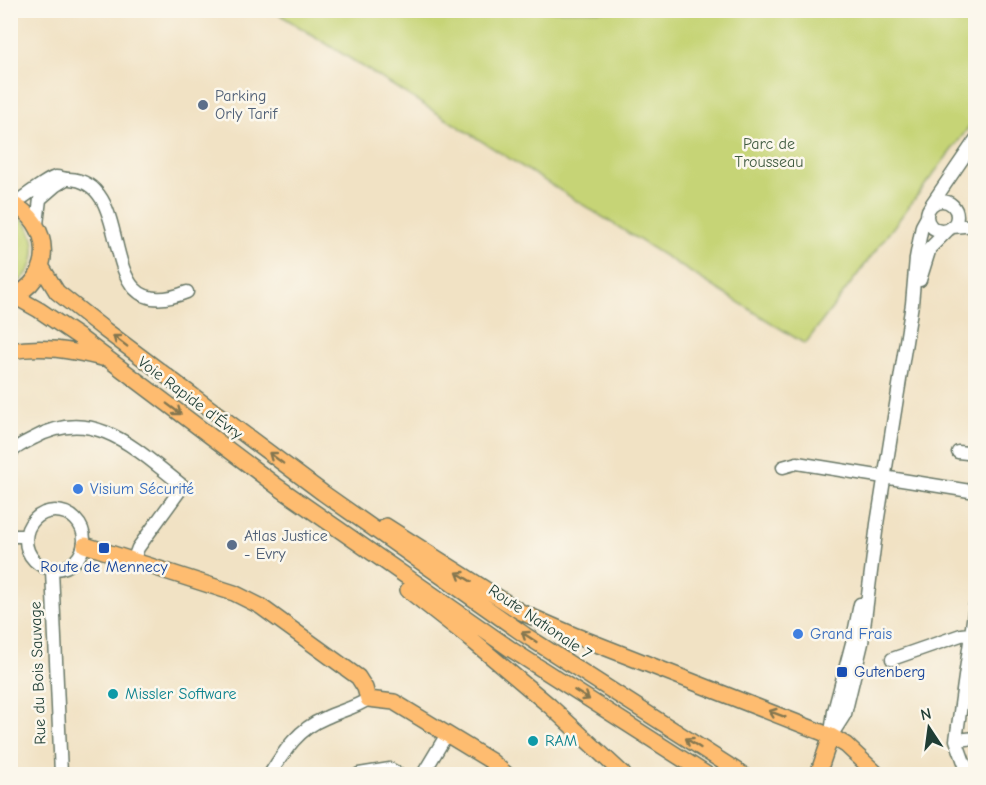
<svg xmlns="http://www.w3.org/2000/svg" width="986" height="785" viewBox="0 0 986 785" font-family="'Comic Neue',sans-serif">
<rect width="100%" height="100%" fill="#fbf7ec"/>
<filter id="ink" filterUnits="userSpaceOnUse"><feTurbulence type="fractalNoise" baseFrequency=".0167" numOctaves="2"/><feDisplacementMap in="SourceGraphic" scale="12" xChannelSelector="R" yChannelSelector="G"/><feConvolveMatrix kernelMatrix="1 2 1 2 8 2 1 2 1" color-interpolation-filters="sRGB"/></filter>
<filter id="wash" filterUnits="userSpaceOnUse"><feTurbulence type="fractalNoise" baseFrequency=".008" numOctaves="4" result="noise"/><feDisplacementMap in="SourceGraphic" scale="24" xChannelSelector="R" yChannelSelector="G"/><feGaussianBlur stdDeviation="1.35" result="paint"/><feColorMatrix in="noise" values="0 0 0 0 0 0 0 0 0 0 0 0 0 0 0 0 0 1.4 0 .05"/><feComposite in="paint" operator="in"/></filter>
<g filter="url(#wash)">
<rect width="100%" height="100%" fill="#f1e2c4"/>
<path fill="#c6d476" stroke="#728855" stroke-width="1.5" d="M274,11h701v108l-170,225z
M11,211c30,14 32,62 0,75z"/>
</g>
<g filter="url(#ink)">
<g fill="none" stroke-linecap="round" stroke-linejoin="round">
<defs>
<path id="minor" d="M927 216a15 15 0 1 1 30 0a15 15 0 1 1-30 0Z
M13,204c9,-5 35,-26 43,-27 4,0 9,2 13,2 72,3 20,152 118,113
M931,205l45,-66
M37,224l3,-25 15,-13 11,-7
M952,227l24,-2
M920,280l10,-32 19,-19
M958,452l18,2
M10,453c7,-7 16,-11 24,-15 60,-34 104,13 149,48l-45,62 -5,13
M783,467l14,-4 179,29
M26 540a29 29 0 1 1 58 0a29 29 0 1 1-58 0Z
M10,536h16
M52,570l9,204
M976,599l-20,141 9,25 11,9
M892,659l69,-24 9,-1
M831,733l3,-22 18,-68 8,-39
M831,736l14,-22 17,-71 15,-119 35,-220 4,-46 6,-32 5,-9
M956,740l20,-2
M270,774c15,-24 28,-45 55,-56 14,-7 30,-10 43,-19
M359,774l31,-5 9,5
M423,774l24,-40"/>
<path id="major" d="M10,203c43,18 46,78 0,94
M41,266l16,26 48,38 218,163 202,142 217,139
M14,296l25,14 40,27 199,150 234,163 194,124
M10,351c33,-6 60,-1 92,7
M386,526l135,86 55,24 255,100 15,9 31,29
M85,545l149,48 26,13 98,71 7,11 3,11 26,3 97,59 15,13
M408,590l60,47 82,69 73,68
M818,774l13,-38"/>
</defs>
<use href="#minor" stroke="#687766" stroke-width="15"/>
<use href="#major" stroke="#687766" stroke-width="18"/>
<use href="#minor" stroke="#fff" stroke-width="12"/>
<use href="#major" stroke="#febc70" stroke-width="15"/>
</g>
<defs><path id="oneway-shaft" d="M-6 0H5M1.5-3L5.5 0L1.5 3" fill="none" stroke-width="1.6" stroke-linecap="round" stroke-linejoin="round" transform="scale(1.5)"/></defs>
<g stroke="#83764f">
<use href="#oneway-shaft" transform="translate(120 341) rotate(-143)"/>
<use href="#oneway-shaft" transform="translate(174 409) rotate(37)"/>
<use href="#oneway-shaft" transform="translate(276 458) rotate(-143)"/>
<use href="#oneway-shaft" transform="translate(464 577) rotate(-148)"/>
<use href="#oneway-shaft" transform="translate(529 637) rotate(-147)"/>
<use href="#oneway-shaft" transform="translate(582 695) rotate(32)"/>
<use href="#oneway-shaft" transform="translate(777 714) rotate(-160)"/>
<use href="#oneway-shaft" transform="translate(693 743) rotate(-147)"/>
</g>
</g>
<g fill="#5c6f8a" stroke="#fbf7ec" stroke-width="2">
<circle cx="203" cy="105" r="6"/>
<circle cx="232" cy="545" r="6"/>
</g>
<g fill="#3f7fe0" stroke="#fbf7ec" stroke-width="2">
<circle cx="78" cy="489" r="6"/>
<circle cx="798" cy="634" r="6"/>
</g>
<g fill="#1a4fb4" stroke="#fbf7ec" stroke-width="2">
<rect x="98" y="542" width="12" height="12" rx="3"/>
<rect x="836" y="666" width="12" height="12" rx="3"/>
</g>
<g fill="#0f9aa8" stroke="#fbf7ec" stroke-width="2">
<circle cx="113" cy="694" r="6"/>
<circle cx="533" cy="741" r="6"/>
</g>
<g text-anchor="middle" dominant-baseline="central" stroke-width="5" stroke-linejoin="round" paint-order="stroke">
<g font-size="16" fill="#4e5e75" stroke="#fbf7ec" text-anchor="start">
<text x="215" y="96">Parking<tspan x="215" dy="18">Orly Tarif</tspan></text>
<text x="244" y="536">Atlas Justice<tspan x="244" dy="18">- Evry</tspan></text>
</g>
<g font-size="16" fill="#405b41" stroke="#fbf7ec">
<text x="769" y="144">Parc de<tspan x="769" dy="18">Trousseau</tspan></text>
</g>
<g font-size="16" fill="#1f3d34" stroke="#fbf7ec">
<text transform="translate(190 398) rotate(37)">Voie Rapide d'Évry</text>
<text transform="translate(540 622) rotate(34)">Route Nationale 7</text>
<text transform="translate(38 673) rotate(-92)">Rue du Bois Sauvage</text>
</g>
<g font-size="16" fill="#366cbe" stroke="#fbf7ec" text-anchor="start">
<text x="90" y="489">Visium Sécurité</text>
<text x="810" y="634">Grand Frais</text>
</g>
<g font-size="16" fill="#164399" stroke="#fbf7ec">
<text x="104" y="567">Route de Mennecy</text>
<text x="854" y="672" text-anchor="start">Gutenberg</text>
</g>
<g font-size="16" fill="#0d838f" stroke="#fbf7ec" text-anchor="start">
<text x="125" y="694">Missler Software</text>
<text x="545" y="741">RAM</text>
</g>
</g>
<rect width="986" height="785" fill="none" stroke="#fbf7ec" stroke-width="36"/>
<g transform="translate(929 728) rotate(347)" stroke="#fbf7ec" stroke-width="4.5" paint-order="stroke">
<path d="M0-4.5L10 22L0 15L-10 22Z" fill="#1f3d34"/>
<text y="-9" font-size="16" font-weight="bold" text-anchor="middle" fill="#1f3d34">N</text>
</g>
</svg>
